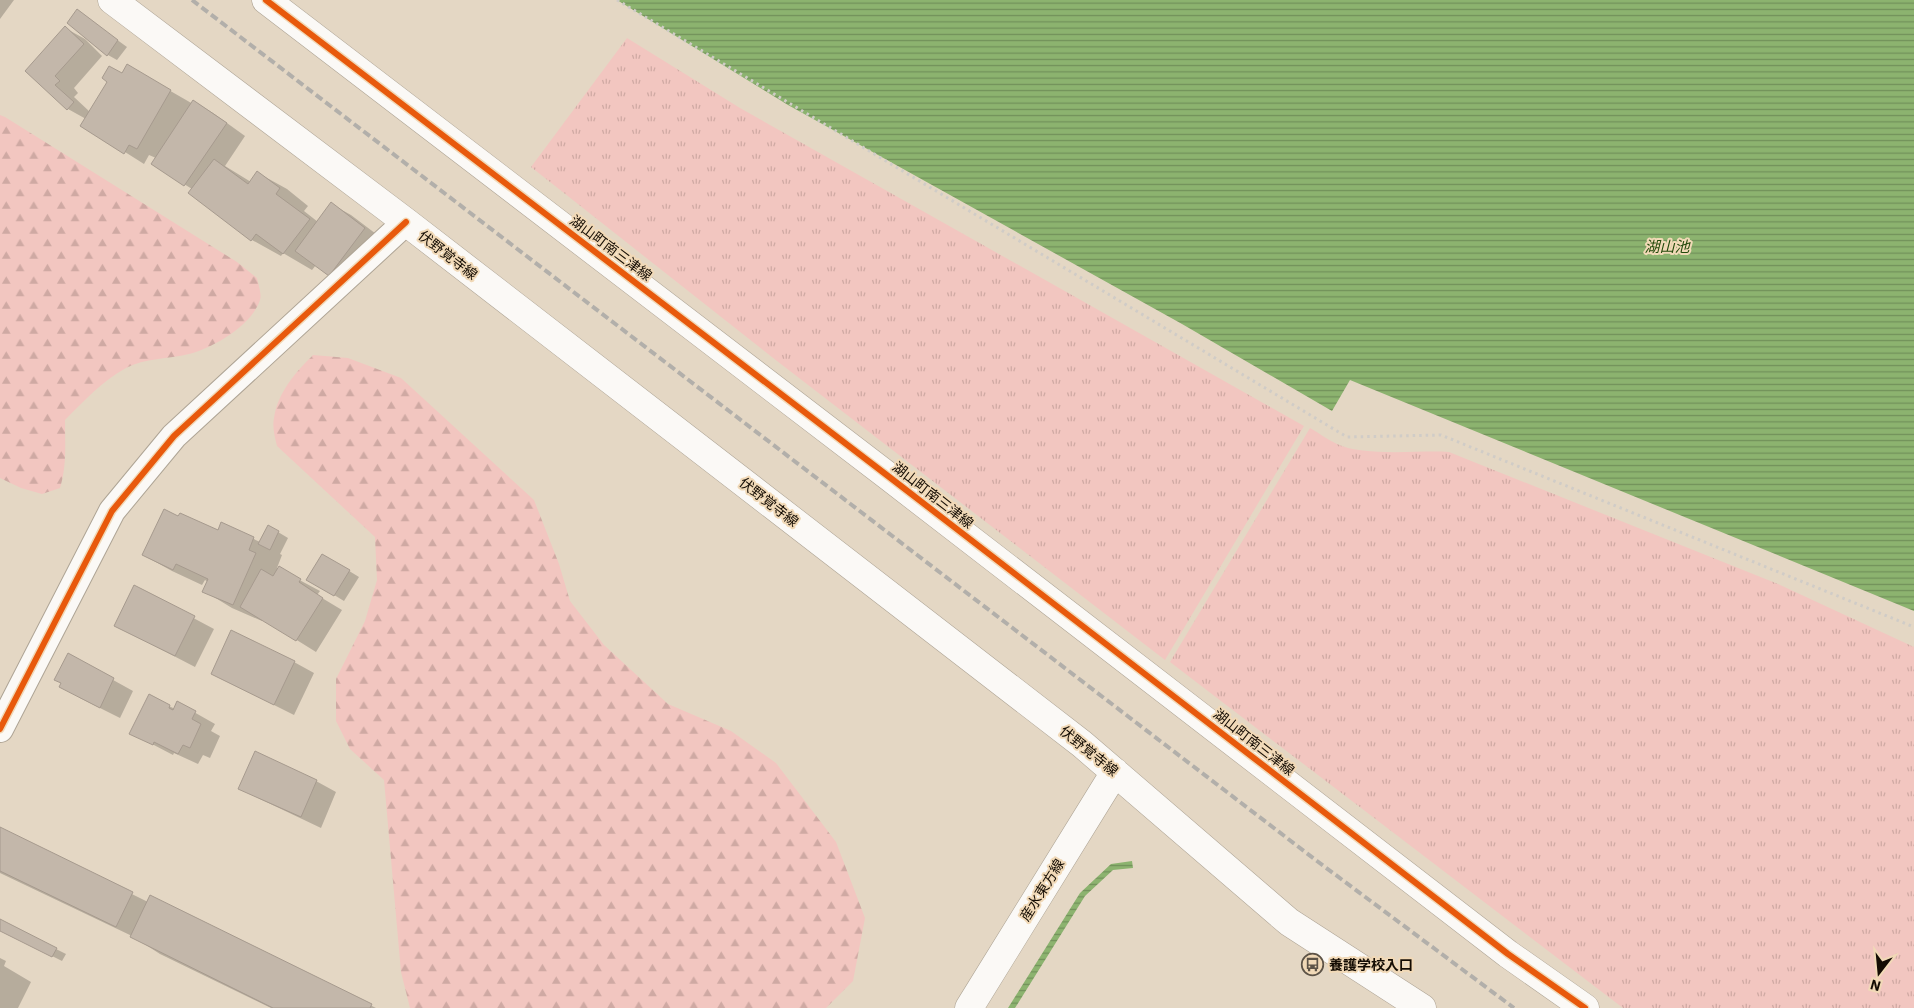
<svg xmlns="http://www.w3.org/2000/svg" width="1914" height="1008" viewBox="0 0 1914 1008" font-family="'IBM Plex Sans','Noto Sans JP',sans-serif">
<defs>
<pattern id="grass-tufts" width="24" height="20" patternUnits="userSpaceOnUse" patternTransform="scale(1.25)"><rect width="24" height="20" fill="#f2c6c0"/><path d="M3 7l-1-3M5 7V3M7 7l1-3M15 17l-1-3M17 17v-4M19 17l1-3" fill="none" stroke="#cfa9a3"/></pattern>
<pattern id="forest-firs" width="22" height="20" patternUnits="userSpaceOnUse" patternTransform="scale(1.25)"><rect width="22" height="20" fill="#f2c6c0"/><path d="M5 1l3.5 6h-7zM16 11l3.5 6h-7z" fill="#cfa9a3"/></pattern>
<pattern id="water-rules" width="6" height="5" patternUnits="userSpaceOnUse" patternTransform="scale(1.25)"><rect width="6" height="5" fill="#8cb36f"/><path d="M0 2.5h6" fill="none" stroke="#719059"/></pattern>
</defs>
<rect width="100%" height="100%" fill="#e4d7c4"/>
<path fill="url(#grass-tufts)" d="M627,38l113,70 564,318 -139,234 -388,-299 -246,-194z
M1310,428c9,5 18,12 27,16 27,13 81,6 112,8l329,132 136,63v361h-291l-453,-346z"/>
<path fill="url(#forest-firs)" d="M0,115l5,2 232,145 20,16c1,6 5,16 3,22 -8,25 -47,48 -71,54 -21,5 -44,4 -63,14 -24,13 -42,33 -61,52 0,24 2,45 -5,68l-18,6 -21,-6 -21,-10z
M313,355l35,3 53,20 133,122 25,64 11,37 34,44 64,59 63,27 45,32 60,79 29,76 -12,63 -27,27h-416l-9,-36 -17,-192 -34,-31 -14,-28v-42l29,-58 12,-41 -2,-43 -98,-91c-2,-8 -5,-19 -3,-28 4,-26 21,-45 39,-63z"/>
<path fill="url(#water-rules)" d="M617,0h1297v611l-564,-231 -18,31 -150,-87 -394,-219z
M1132,861l1,7 -20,2 -28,26 -70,112h-7l72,-115 31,-29z"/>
<path fill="#0003" d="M0,0h14l-14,19z
M77,11l50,36 -10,13 -9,-5z
M65,28l20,11 17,17 -28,32 4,5 -4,4 16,15 33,-38 4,-8 66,38v-3l20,12 32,23 -20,30 26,16 7,-9 29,16 21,17 -4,5 14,11 13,-18 20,11 33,25 -35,47 -33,-22 -4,5 -29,-17 -2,3 -29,-16 -60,-51 -40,-25 4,-6 -7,-3 -5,9 -19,-12 -39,-33 -18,-10 -41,-38z
M222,524l38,18 8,-16 20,12 -8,16 2,1 -5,13 43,23 -3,4 25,15 -26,42 -53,-33 -1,2 -30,-13 -28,-17 4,-9 -3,-2 -3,5 -30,-14 -29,-16 75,-24z
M323,555l36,22 -15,24 -36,-22z
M135,587l79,42 -19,38 -79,-41z
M68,655l65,36 -13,27 -40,-20z
M294,662l20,11 -20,42 -82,-41z
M149,696l26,13 3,-6 37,21 -4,7 9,5 -10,22 -7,-3 -5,9 -24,-11 -1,2 -42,-22z
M316,781l20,11 -15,36 -61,-29 -20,-11z
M0,829l148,73 2,-5 226,111h-105l-111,-54 -28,-18 -132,-63z
M0,921l66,33 -4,7 -62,-31z
M0,958l6,3 -2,5 27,16 -13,26h-18z"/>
<path fill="#c3b7aa" stroke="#a69a8e" d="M77,9l41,31 -11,16 -40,-33z
M65,26l19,18 -29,32 5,5 -5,4 19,17 -7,8 -42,-39z
M127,64l44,26 -34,59 -8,-4 -5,9 -44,-28 27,-44 -5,-4 7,-12 13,7z
M193,100l34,23 -43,63 -33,-22z
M214,159l34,25 9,-13 23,17 -4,6 34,25 -27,35 -27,-20 -5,7 -63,-48z
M331,202l34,26 -36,48 -34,-25z
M164,509l14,7 2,-3 38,17 3,-8 33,15 -5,13 7,3 -23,52 -31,-13 6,-13 -32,-15 -3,6 -31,-15z
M268,525l11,6 -9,19 -12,-6z
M322,554l28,16 -16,26 -28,-16z
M279,566l22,13 -2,3 24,16 -27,43 -56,-34 21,-38 12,7z
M134,585l61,31 -20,40 -61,-30z
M231,630l64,31 -21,44 -63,-31z
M68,653l46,25 -14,30 -41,-21 2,-4 -7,-3z
M149,694l21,11 -1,3 4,2 4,-9 19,10 -4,8 9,5 -11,24 -7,-3 -5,9 -24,-12 -1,3 -24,-11z
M255,751l62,29 -16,37 -63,-28z
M0,827l133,65 -17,35 -116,-56z
M150,895l222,109 -2,4h-97l-143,-71z
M0,919l57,29 -5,9 -52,-26z"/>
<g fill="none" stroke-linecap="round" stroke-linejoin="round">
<defs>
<path id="street" d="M0,729l112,-218 62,-75 232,-214"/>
<path id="secondary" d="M112,0l294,222 676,522 207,178 133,86
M266,0l622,476 620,478 77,54
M969,1008l146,-236"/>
</defs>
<use href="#street" stroke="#aea495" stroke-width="28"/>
<use href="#secondary" stroke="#aea495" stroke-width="29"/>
<path stroke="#d0ccc7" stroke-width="3" stroke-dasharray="2.5 4" stroke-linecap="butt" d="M617,0l730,437 94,-2 473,192"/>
<use href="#street" stroke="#fbf9f6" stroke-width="26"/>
<use href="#secondary" stroke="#fbf9f6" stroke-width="28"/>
<path stroke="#b2afaa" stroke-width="4" stroke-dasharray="8 4" stroke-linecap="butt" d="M192,0l1125,861 197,147"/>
<defs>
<path id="cycleway" d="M266,0l622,476 620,478 77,54
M0,729l112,-218 62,-75 232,-214"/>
</defs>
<use href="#cycleway" stroke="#f1d9b7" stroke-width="9"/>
<use href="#cycleway" stroke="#e8590c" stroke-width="6"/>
</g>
<defs>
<symbol id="bus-ring" viewBox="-11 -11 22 22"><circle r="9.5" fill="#f1d9b7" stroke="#5d5347" stroke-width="1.5"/><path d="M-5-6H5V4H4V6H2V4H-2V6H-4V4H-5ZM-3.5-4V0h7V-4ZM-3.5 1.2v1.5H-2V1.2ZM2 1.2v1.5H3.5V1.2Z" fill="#5d5347"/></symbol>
</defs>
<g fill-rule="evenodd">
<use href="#bus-ring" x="1300" y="952" width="25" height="25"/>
</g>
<g text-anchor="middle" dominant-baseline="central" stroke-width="4" stroke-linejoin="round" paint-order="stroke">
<g font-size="14" fill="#140c03" stroke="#f1d9b7">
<text transform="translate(611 248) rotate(37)">湖山町南三津線</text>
<text transform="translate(448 255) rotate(38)">伏野覚寺線</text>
<text transform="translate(933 495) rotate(38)">湖山町南三津線</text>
<text transform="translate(769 502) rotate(38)">伏野覚寺線</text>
<text transform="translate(1254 742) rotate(38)">湖山町南三津線</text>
<text transform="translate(1089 751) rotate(39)">伏野覚寺線</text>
<text transform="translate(1042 890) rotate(-58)">産水東方線</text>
</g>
<g font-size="14" font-weight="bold" fill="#140c03" stroke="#f1d9b7" text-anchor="start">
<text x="1329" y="965">養護学校入口</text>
</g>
<g font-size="15" font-style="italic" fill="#234a0b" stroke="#f1d9b7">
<text x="1667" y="246">湖山池</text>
</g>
</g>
<g transform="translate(1879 973) rotate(196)" stroke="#f1d9b7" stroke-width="4" paint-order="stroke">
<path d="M0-4L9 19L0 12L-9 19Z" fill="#140c03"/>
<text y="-8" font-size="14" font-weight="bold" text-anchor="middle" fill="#140c03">N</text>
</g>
</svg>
